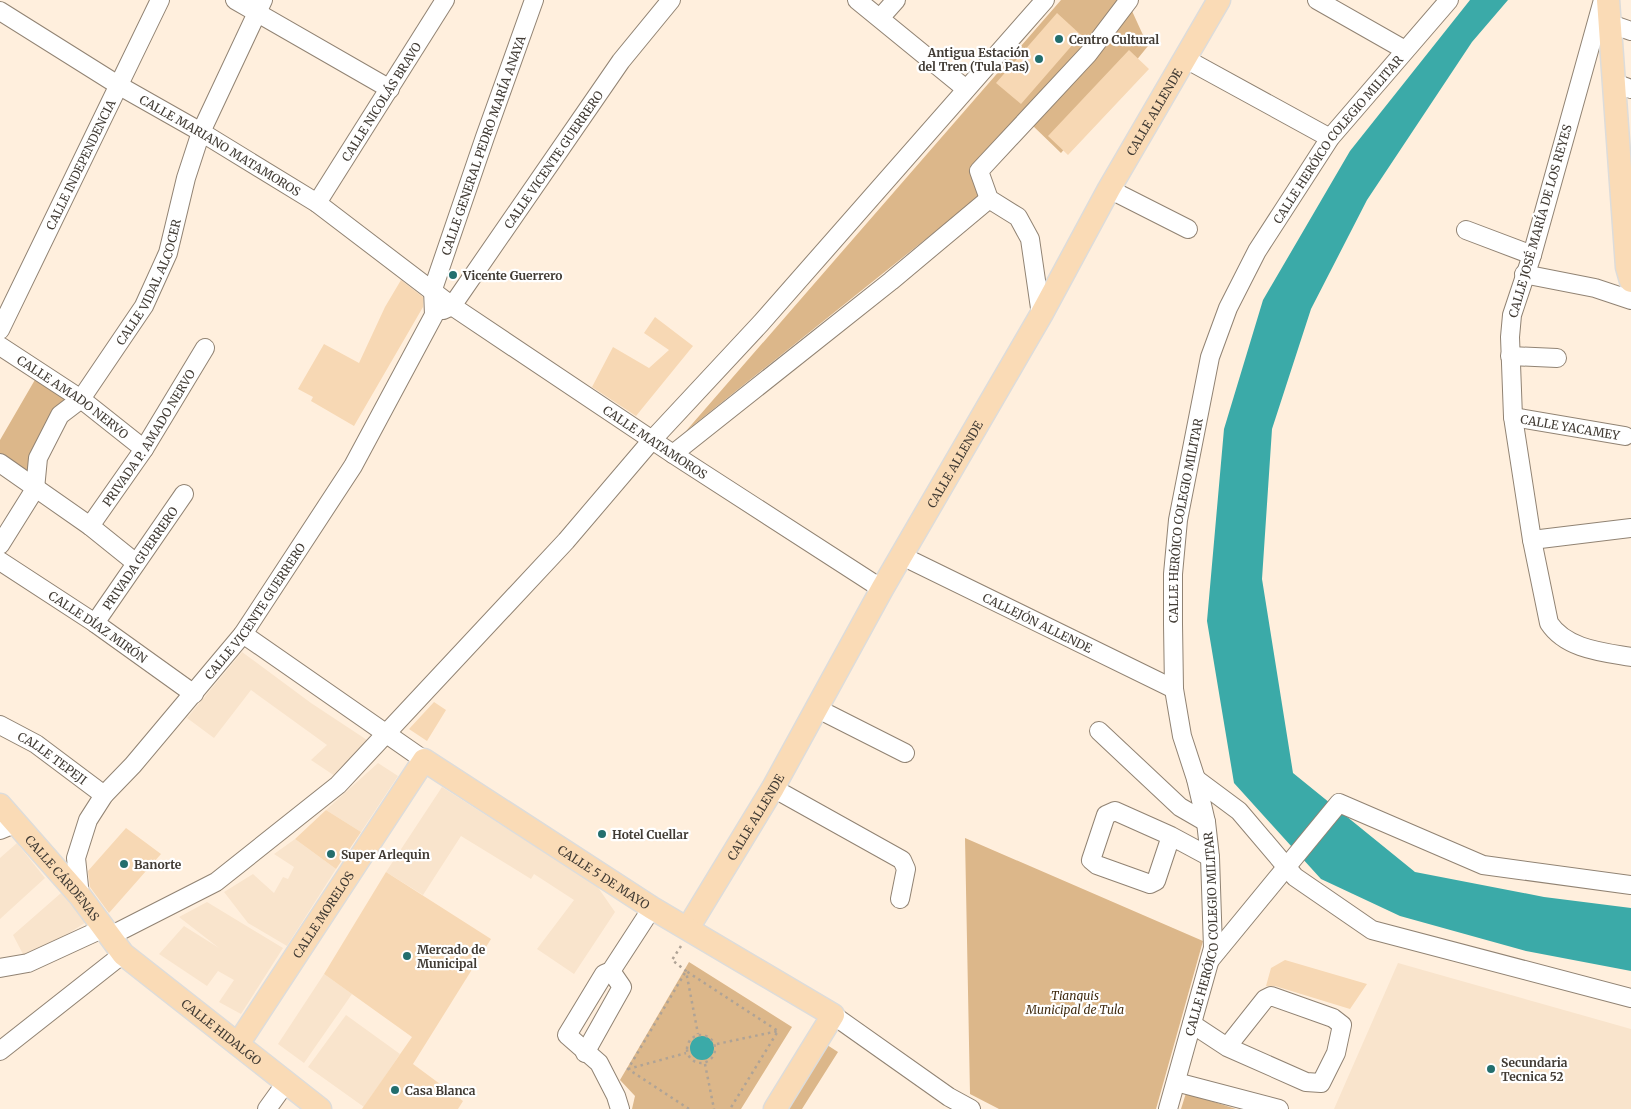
<svg xmlns="http://www.w3.org/2000/svg" width="1631" height="1109" viewBox="0 0 1631 1109" font-family="Merriweather,serif">
<rect width="100%" height="100%" fill="#ffefdd"/>
<path fill="#f9e4cc" d="M242,652l69,51 56,37 -32,36 -24,-16 16,-15 -76,-55 -37,48 -27,-20z
M378,763l20,13 -37,56 -35,-22z
M442,787l155,99 18,26 -41,62 -37,-25 37,-49 -40,-26 -3,5 -70,-43 -38,59 -37,-23z
M295,839l41,30 -49,77 -39,-23 -24,-31 29,-18 21,19 9,-16 5,2 6,-12 -20,-13z
M17,843l28,35 -45,41v-61z
M61,893l27,28 -27,17 -37,18 -11,-21z
M207,902l76,46 -42,66 -22,-12 15,-22 -16,-9 -11,15 -48,-32 25,-28 35,22 -40,-31z
M1398,963l233,66v80h-297z
M324,974l28,20 -48,69 -26,-19z
M346,1015l54,39 -36,53 -56,-40z"/>
<path fill="#dcb78a" d="M1061,0h78l-7,11 16,35 -87,107 -30,-29 -58,47 9,23 -296,237z
M36,378l33,22 -17,12 -22,41v24l-30,-21v-16z
M965,838l238,103 -47,168h-157l-29,-15z
M689,962l103,65 -51,82h-109l3,-13 -15,-16z
M824,1043l14,9 -36,57h-23z
M1186,1093l50,16h-55z"/>
<path fill="#3baaa8" d="M1470,0h38l-36,42 -105,158 -56,109 -39,120 -10,150 31,194 122,99 129,25 87,11v63l-105,-20 -126,-35 -79,-37 -87,-96 -27,-162 17,-192 39,-129 87,-149z
M690 1048a12 12 0 1 1 24 0a12 12 0 1 1-24 0Z"/>
<path fill="#f7d8b4" d="M1057,13l24,22 -60,69 -25,-21z
M1129,50l20,19 -81,86 -20,-19z
M401,280l22,17v10l-69,119 -43,-25 2,-4 -15,-8 26,-45 35,19 26,-56z
M655,317l38,29 -57,70 -44,-29 21,-40 36,21 20,-18 -25,-17z
M434,702l12,8 -19,31 -18,-12z
M326,810l35,22 -25,37 -41,-30z
M126,828l35,26 -52,59 -19,-26 -2,-16z
M386,872l105,67 -78,125 50,37 -5,8h-96l50,-72 -88,-63z
M1285,960l82,24 -17,25 -75,-23h-9l5,-18z"/>
<g fill="none" stroke-linecap="round" stroke-linejoin="round">
<defs>
<g id="minor">
<path d="M235,0l155,89"/>
<path d="M857,0l109,89"/>
<path d="M1317,0l88,50"/>
<path d="M1603,0l-71,255 -20,60 -2,22 3,80 19,123 17,83c17,26 53,29 82,34"/>
<path id="s1" d="M0,11l118,74 83,47 116,71 135,103 221,148 209,135"/>
<path d="M880,18l16,-18"/>
<path d="M1608,23l23,8"/>
<path d="M1184,58l146,80"/>
<path d="M1615,83l16,6"/>
<path d="M1109,189l79,40"/>
<path id="s2" d="M317,203l128,-203"/>
<path d="M1466,230l66,25"/>
<path d="M1524,274l71,14 36,12"/>
<path id="s3" d="M443,310l9,-4 169,-245 50,-61"/>
<path d="M1041,315l-11,-76 -12,-22 -29,-18 -10,-28 109,-117 41,-54"/>
<path id="s4" d="M0,330l160,-330"/>
<path id="s5" d="M0,346l81,53 63,50"/>
<path d="M1510,356l47,2"/>
<path id="s6" d="M1513,417l112,19"/>
<path d="M673,454l218,-173 98,-82"/>
<path d="M0,463l90,63 46,37"/>
<path id="s7" d="M90,526l54,-77 61,-101"/>
<path d="M1532,540l99,-12"/>
<path id="s8" d="M0,545l35,-56 3,-31 22,-43 21,-16 63,-93 24,-53 18,-75 15,-46 62,-132"/>
<path id="s9" d="M902,556l272,133"/>
<path id="s10" d="M0,561l95,62 99,71"/>
<path id="s11" d="M95,623l89,-129"/>
<path d="M243,634l181,126"/>
<path d="M818,709l87,44"/>
<path id="s12" d="M0,725l36,19 68,51"/>
<path d="M1099,731l81,76 26,15"/>
<path d="M1196,779l43,32 56,66 77,53 259,68"/>
<path d="M773,788l129,72 4,9 -6,30"/>
<path d="M0,830l17,-7"/>
<path d="M1171,836l-15,45 -6,3 -53,-19 -6,-5 15,-45 9,-4 56,25 39,21"/>
<path id="s13" d="M80,896l-4,-38 12,-38 16,-25 29,-30 110,-131 110,-168 81,-151 -1,-26 52,-152 49,-137"/>
<path d="M110,936l106,-54 122,-97 228,-244 86,-101 109,-117 284,-323"/>
<path d="M1210,960l129,-157 144,62 148,20"/>
<path d="M0,968l28,-5 76,-35"/>
<path d="M833,1015l116,82 22,12"/>
<path d="M1192,1024l35,23 79,35 15,1 15,-30 6,-28 -9,-7 -62,-22 -6,3 -38,48"/>
<path d="M0,1051l123,-97"/>
<path d="M585,1053l37,-66 -11,-16"/>
<path d="M1176,1082l103,27"/>
<path d="M267,1109l18,-25"/>
<path d="M620,1109l-4,-13 -17,-33 -32,-28 37,-61 7,-3 41,-63"/>
<path id="s14" d="M1168,1109l45,-161 -3,-91 -4,-35 -10,-43 -14,-43 -8,-47 -1,-65v-50l5,-54 32,-163 18,-49 29,-57 73,-113 119,-138"/>
</g>
<g id="major">
<path d="M1608,0l19,267 4,14"/>
<path id="s15" d="M0,805l80,91 43,58 197,155"/>
<path id="s16" d="M688,928l85,-140 109,-199 159,-274 68,-126 110,-189"/>
<path id="s17" d="M238,1044l186,-284 228,148 181,107 -58,94"/>
</g>
</defs>
<use href="#minor" stroke="#918373" stroke-width="20"/>
<use href="#major" stroke="#dddcda" stroke-width="25"/>
<path stroke="#afa396" stroke-width="2.5" stroke-dasharray="2.5 4" stroke-linecap="butt" d="M681,946l-9,14 14,11 12,63
M687 1049a14 14 0 1 1 28 0a14 14 0 1 1-28 0Z
M717,1044l61,-13
M705,1064l9,45
M628,1069l58,-16
M689,1109l-61,-40 58,-98 92,60 -48,78"/>
<use href="#minor" stroke="#fff" stroke-width="18"/>
<use href="#major" stroke="#fadbb6" stroke-width="22"/>
</g>
<g fill="#236e6d" stroke="#fff" stroke-width="2">
<circle cx="1059" cy="39" r="5"/>
<circle cx="1039" cy="59" r="5"/>
<circle cx="453" cy="275" r="5"/>
<circle cx="602" cy="834" r="5"/>
<circle cx="331" cy="854" r="5"/>
<circle cx="124" cy="864" r="5"/>
<circle cx="407" cy="956" r="5"/>
<circle cx="1491" cy="1069" r="5"/>
<circle cx="395" cy="1090" r="5"/>
</g>
<g text-anchor="middle" dominant-baseline="central" stroke-width="4.5" stroke-linejoin="round" paint-order="stroke">
<g font-size="12" font-weight="bold" fill="#413b34" stroke="#fff" text-anchor="start">
<text x="1069" y="39">Centro Cultural</text>
<text x="1029" y="52" text-anchor="end">Antigua Estación<tspan x="1029" dy="14">del Tren (Tula Pas)</tspan></text>
<text x="463" y="275">Vicente Guerrero</text>
<text x="612" y="834">Hotel Cuellar</text>
<text x="341" y="854">Super Arlequin</text>
<text x="134" y="864">Banorte</text>
<text x="417" y="949">Mercado de<tspan x="417" dy="14">Municipal</tspan></text>
<text x="1501" y="1062">Secundaria<tspan x="1501" dy="14">Tecnica 52</tspan></text>
<text x="405" y="1090">Casa Blanca</text>
</g>
<g font-size="12" fill="#413b34" stroke="#fff">
<text stroke="none"><textPath href="#s2" startOffset="120">CALLE NICOLÁS BRAVO</textPath></text>
<text stroke="none"><textPath href="#s16" startOffset="940">CALLE ALLENDE</textPath></text>
<text stroke="none"><textPath href="#s14" startOffset="1020">CALLE HERÓICO COLEGIO MILITAR</textPath></text>
<text stroke="none"><textPath href="#s13" startOffset="871">CALLE GENERAL PEDRO MARÍA ANAYA</textPath></text>
<text stroke="none"><textPath href="#s1" startOffset="258">CALLE MARIANO MATAMOROS</textPath></text>
<text stroke="none"><textPath href="#s3" startOffset="188">CALLE VICENTE GUERRERO</textPath></text>
<text stroke="none"><textPath href="#s4" startOffset="184">CALLE INDEPENDENCIA</textPath></text>
<text transform="translate(1540 221) rotate(-74)">CALLE JOSÉ MARÍA DE LOS REYES</text>
<text stroke="none"><textPath href="#s8" startOffset="308">CALLE VIDAL ALCOCER</textPath></text>
<text stroke="none"><textPath href="#s5" startOffset="89">CALLE AMADO NERVO</textPath></text>
<text stroke="none"><textPath href="#s6" startOffset="58">CALLE YACAMEY</textPath></text>
<text stroke="none"><textPath href="#s7" startOffset="106">PRIVADA P. AMADO NERVO</textPath></text>
<text stroke="none"><textPath href="#s1" startOffset="785">CALLE MATAMOROS</textPath></text>
<text stroke="none"><textPath href="#s16" startOffset="535">CALLE ALLENDE</textPath></text>
<text stroke="none"><textPath href="#s14" startOffset="600">CALLE HERÓICO COLEGIO MILITAR</textPath></text>
<text stroke="none"><textPath href="#s11" startOffset="79">PRIVADA GUERRERO</textPath></text>
<text stroke="none"><textPath href="#s13" startOffset="346">CALLE VICENTE GUERRERO</textPath></text>
<text stroke="none"><textPath href="#s9" startOffset="151">CALLEJÓN ALLENDE</textPath></text>
<text stroke="none"><textPath href="#s10" startOffset="118">CALLE DÍAZ MIRÓN</textPath></text>
<text stroke="none"><textPath href="#s12" startOffset="62">CALLE TEPEJI</textPath></text>
<text stroke="none"><textPath href="#s16" startOffset="130">CALLE ALLENDE</textPath></text>
<text stroke="none"><textPath href="#s17" startOffset="554">CALLE 5 DE MAYO</textPath></text>
<text stroke="none"><textPath href="#s15" startOffset="96">CALLE CÁRDENAS</textPath></text>
<text stroke="none"><textPath href="#s17" startOffset="155">CALLE MORELOS</textPath></text>
<text stroke="none"><textPath href="#s14" startOffset="180">CALLE HERÓICO COLEGIO MILITAR</textPath></text>
<text stroke="none"><textPath href="#s15" startOffset="319">CALLE HIDALGO</textPath></text>
</g>
<g font-size="12" font-style="italic" fill="#422d12" stroke="#fff">
<text x="1075" y="995">Tianguis<tspan x="1075" dy="14">Municipal de Tula</tspan></text>
</g>
</g>
</svg>
